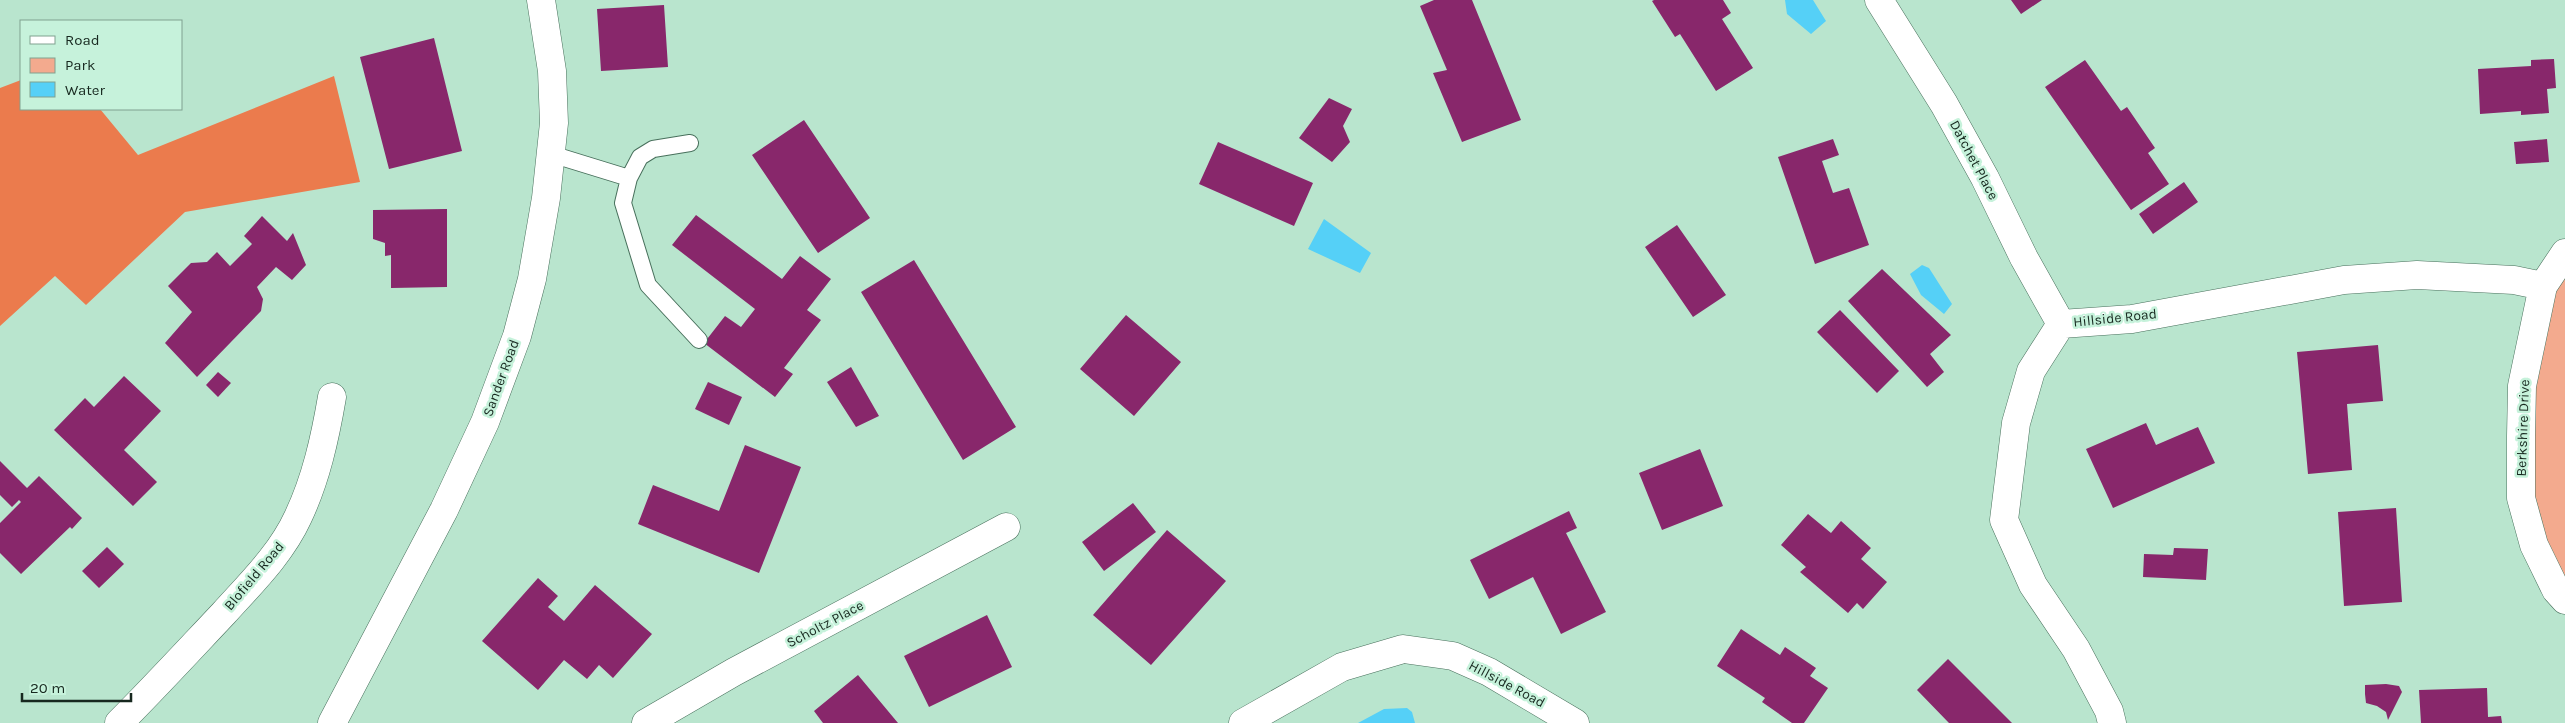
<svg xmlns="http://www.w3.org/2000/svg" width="2565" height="723" viewBox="0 0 2565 723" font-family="Karla,sans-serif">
<rect width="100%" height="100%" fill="#b9e5ce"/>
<path fill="#f3aa8e" d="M2565,252v352l-46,-161z"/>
<path fill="#eb7b4d" d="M334,76l26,106 -175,30 -99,93 -31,-29 -55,50v-238l21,-8v29h79l38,46z"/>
<path fill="#55d0f7" d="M1785,0h28l13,21 -15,13 -24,-20z
M1324,219l47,34 -11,20 -52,-24z
M1922,265l7,3 23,36 -8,10 -23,-19 -11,-21z
M1407,708l5,4 3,11h-57l26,-14z"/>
<path fill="#88276b" d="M1434,0h38l49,120 -59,22 -29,-69 14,-3 -27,-64z
M1654,0h69l8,13 -9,6 31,49 -37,23 -36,-57 -5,3 -23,-36z
M2011,0h31l-21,14z
M664,5l4,62 -67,4 -4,-62z
M434,38l28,113 -73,18 -29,-112z
M2554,59l2,29 -9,1 2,24 -28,2v-4l-41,3 -2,-45 53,-3v-6z
M2085,60l36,51 6,-4 28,41 -7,5 21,31 -38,26 -86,-123z
M1329,98l23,11 -9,17 7,16 -18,20 -33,-24z
M804,120l66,98 -52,35 -66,-98z
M1833,139l6,16 -17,6 11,32 16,-5 20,57 -54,19 -37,-107z
M2547,139l2,23 -33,2 -2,-22z
M1218,142l95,41 -19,43 -95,-42z
M2184,182l14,20 -45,32 -14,-20z
M447,209v78l-56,1v-33l-6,1v-13l-12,-4v-29z
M696,215l86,64 18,-23 31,23 -24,31 14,10 -37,48 9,6 -18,23 -71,-54 21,-27 16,11 14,-18 -83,-64z
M262,216l25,25 6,-8 13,32 -14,15 -16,-13 -19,20 6,12 -2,12 -64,66 -32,-34 27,-31 -24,-26 23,-23 16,-1 10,-10 13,14 22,-22 -8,-8z
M1677,225l49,70 -33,22 -48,-70z
M914,260l102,167 -53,33 -102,-168z
M1882,269l69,66 -21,19 14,18 -17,15 -79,-86z
M1840,310l59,61 -22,22 -60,-61z
M1126,315l55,47 -47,54 -54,-47z
M2378,345l5,56 -36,3 5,66 -44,4 -11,-122z
M851,367l28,49 -23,11 -29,-45z
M218,372l13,11 -13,14 -12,-12z
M124,376l37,35 -37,39 33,32 -24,24 -79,-76 31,-32 9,9z
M708,382l34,15 -13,28 -34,-16z
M2146,423l10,22 42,-18 17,36 -102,45 -27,-59z
M745,445l56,22 -42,106 -121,-49 15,-39 66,26z
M1700,449l23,57 -61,24 -23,-57z
M0,461l27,27 12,-12 43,42 -10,11 -2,-2 -49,47 -21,-21v-30l21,-21 -2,-2 -7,7 -12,-12z
M1133,503l23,29 -52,39 -22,-29z
M2396,508l6,94 -58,4 -6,-94z
M1569,511l8,17 -11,5 40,79 -45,22 -28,-57 -44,22 -19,-39z
M1808,514l23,19 10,-12 30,27 -10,11 26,23 -24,27 -6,-6 -9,10 -48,-41 6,-5 -25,-22z
M1167,530l59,51 -75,84 -58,-50z
M107,547l17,17 -25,24 -17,-17z
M2174,548l34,1 -2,31 -63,-3 1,-23 29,1z
M538,578l20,18 -10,11 16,14 31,-36 57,49 -39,44 -14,-13 -12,14 -23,-19 -26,30 -56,-49z
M987,615l25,52 -83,40 -25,-51z
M1741,629l39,26 5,-8 31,21 -6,8 18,12 -24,35h-12l-30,-21 3,-4 -48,-32z
M1948,659l64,64h-63l-32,-33z
M858,675l40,48h-75l-9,-12z
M2386,684l13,2 3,6 -14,28 -2,-8 -9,-6 -11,-3 -1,-9v-9z
M2487,688l1,29 13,-1 1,7h-81l-2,-33z"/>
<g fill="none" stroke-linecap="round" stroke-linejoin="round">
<defs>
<path id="service" d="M690,143l-37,6 -13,8 -11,21 -6,25 25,82 51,55
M551,154l78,24"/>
<path id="minor" d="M1879,0l65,104 41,74 39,80 37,66
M2565,253l-22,33 -21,100 -1,50v62l13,47 22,45 9,10
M2061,324l71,-5 212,-39 73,-5 97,5 29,6
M2061,324l-30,47 -15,52 -12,97 29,65 43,64 33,62 3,12
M119,723c36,-36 70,-73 105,-110 27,-30 57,-59 74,-96 18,-38 27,-79 34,-120
M646,723l88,-51 272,-145
M1243,723l99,-56 61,-18 50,7 36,16 86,51"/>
<path id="secondary" d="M332,723l112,-213 41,-88 32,-86 15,-57 14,-81 8,-75 -2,-52 -11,-71"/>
</defs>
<use href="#service" stroke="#48705c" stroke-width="18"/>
<use href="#minor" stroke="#48705c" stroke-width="29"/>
<use href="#secondary" stroke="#48705c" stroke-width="29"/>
<use href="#service" stroke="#fff" stroke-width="16"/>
<use href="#minor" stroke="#fff" stroke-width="28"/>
<use href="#secondary" stroke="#fff" stroke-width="28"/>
</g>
<g text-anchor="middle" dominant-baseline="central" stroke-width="5" stroke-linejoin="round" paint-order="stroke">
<g font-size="14" fill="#17281f" stroke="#c6f2db">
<text transform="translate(1974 160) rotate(62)">Datchet Place</text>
<text transform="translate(2115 318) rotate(-6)">Hillside Road</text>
<text transform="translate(501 378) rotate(-70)">Sander Road</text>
<text transform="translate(2523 428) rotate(-88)">Berkshire Drive</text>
<text transform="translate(254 576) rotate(-50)">Blofield Road</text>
<text transform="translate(825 624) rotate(-28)">Scholtz Place</text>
<text transform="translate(1507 684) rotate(28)">Hillside Road</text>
</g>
</g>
<rect x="20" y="20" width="162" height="90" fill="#c6f2db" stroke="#80a190"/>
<rect x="30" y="36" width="25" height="8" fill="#ffffff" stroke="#80a190"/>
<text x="65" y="45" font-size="15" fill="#17281f">Road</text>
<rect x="30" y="58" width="25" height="15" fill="#f3aa8e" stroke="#80a190"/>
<text x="65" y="70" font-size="15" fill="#17281f">Park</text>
<rect x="30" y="82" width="25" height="15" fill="#55d0f7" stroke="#80a190"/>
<text x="65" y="95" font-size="15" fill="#17281f">Water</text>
<path d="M22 693v8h109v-8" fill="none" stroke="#17281f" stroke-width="2.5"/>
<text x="30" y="693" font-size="15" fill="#17281f" stroke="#c6f2db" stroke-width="4" paint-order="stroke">20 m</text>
</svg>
